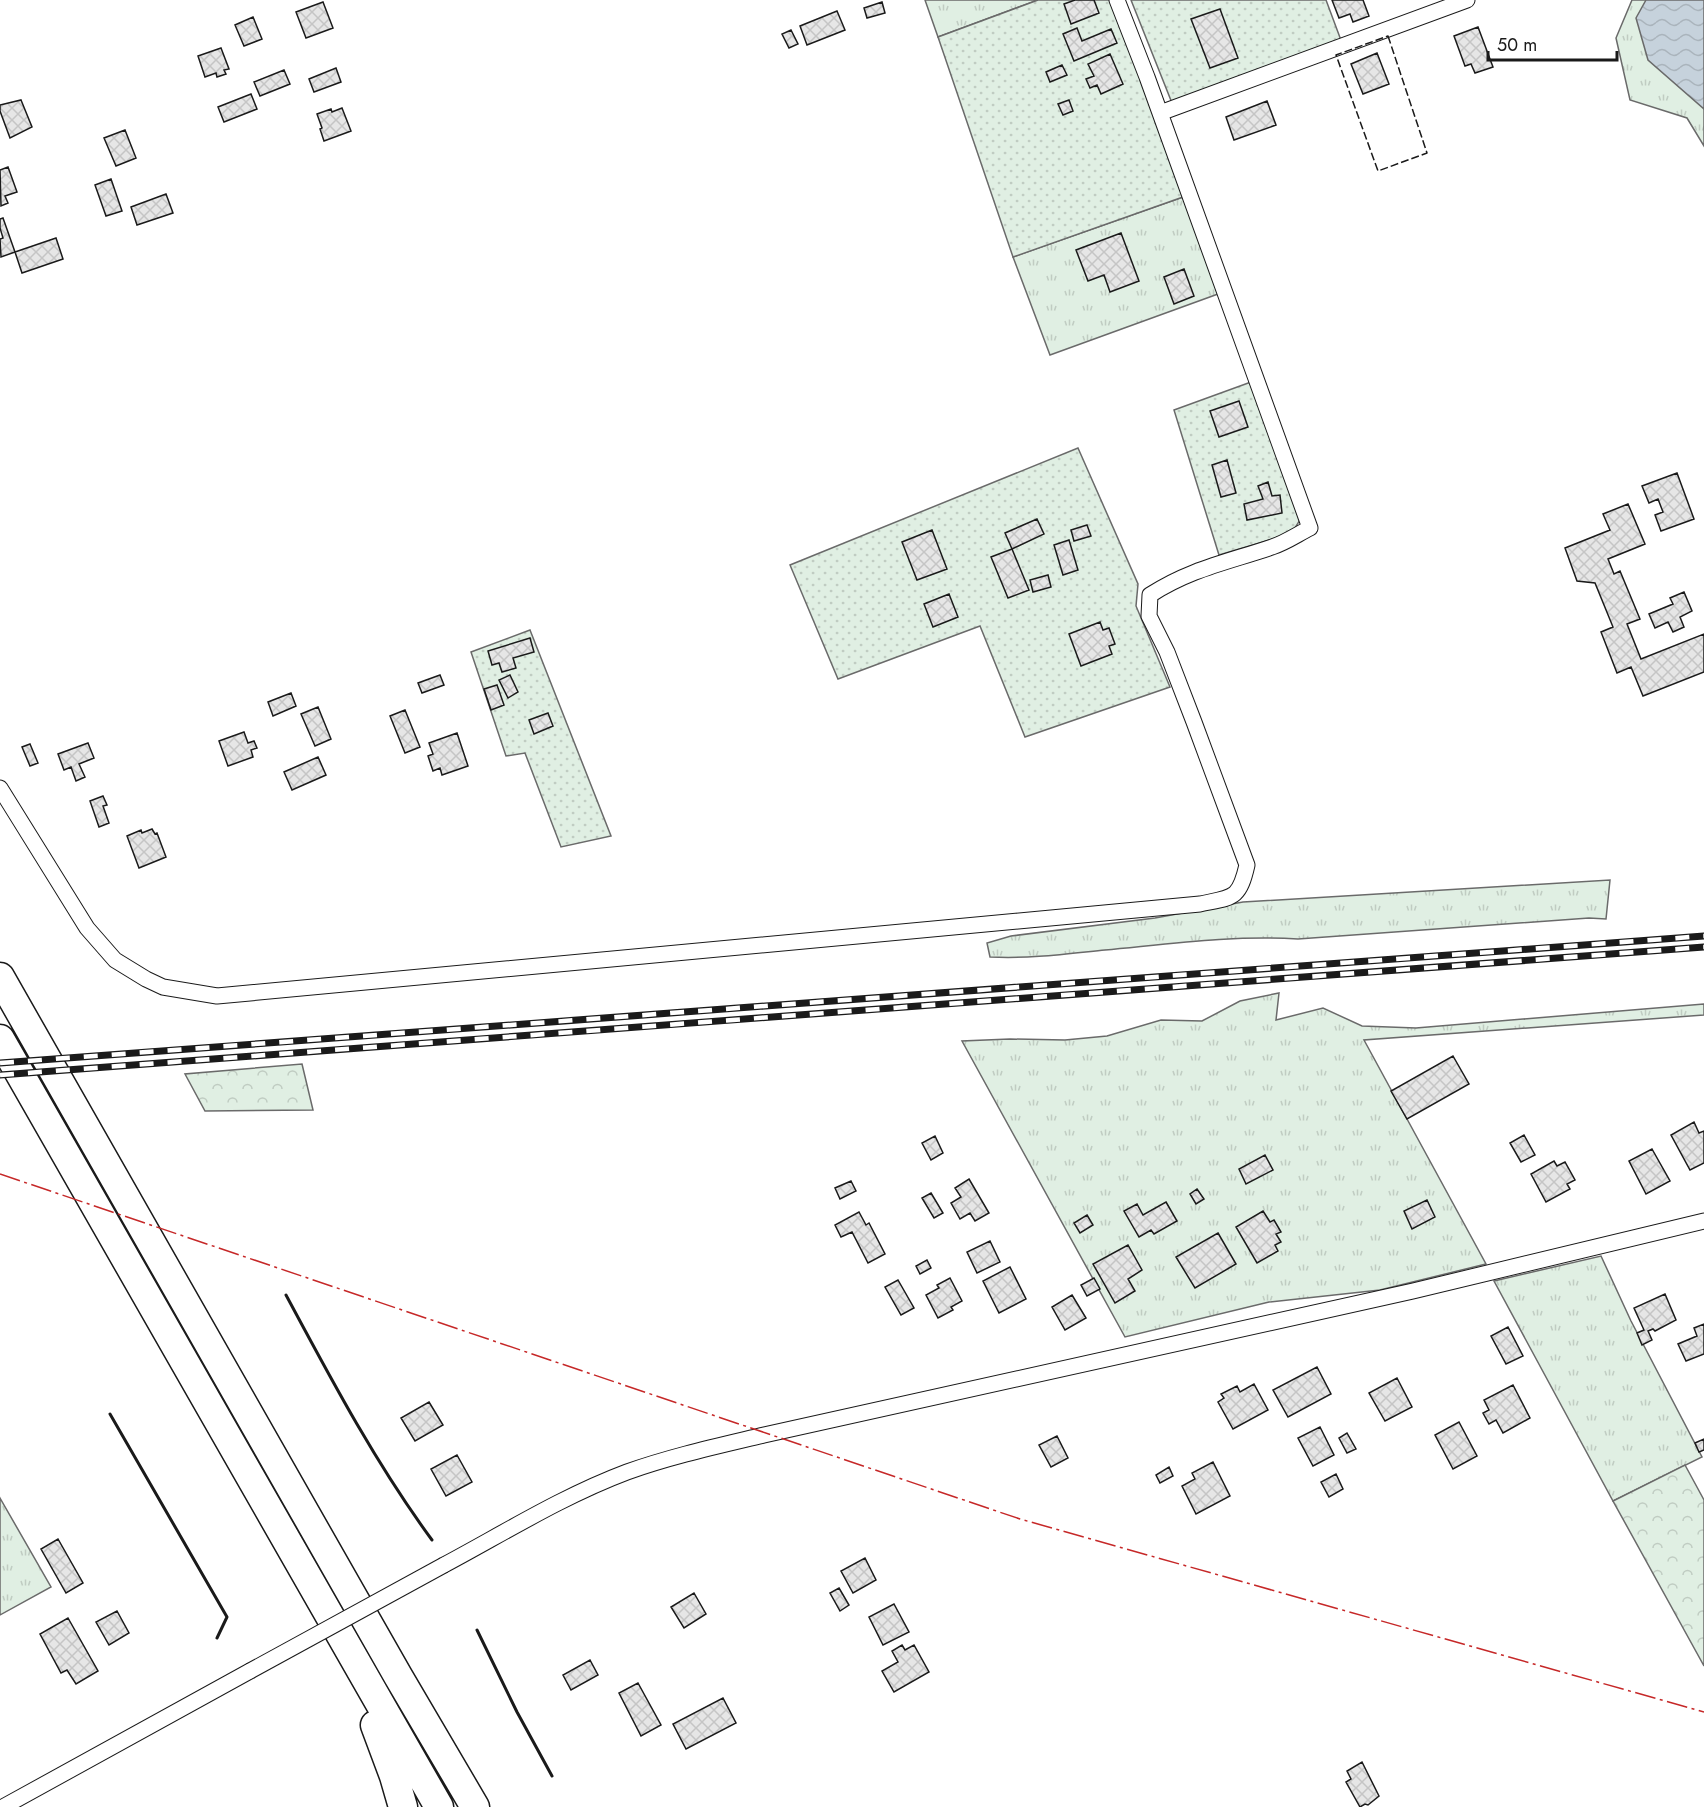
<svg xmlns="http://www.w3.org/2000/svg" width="1704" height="1807" viewBox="0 0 1704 1807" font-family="Jost,sans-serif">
<defs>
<pattern id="grass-tufts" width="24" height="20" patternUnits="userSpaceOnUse" patternTransform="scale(1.5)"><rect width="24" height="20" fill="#e0efe3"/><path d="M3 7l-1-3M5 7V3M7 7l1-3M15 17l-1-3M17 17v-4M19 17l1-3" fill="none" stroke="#c0ccc2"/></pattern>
<pattern id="forest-crowns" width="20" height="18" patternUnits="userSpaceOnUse" patternTransform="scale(1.5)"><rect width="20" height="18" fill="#e0efe3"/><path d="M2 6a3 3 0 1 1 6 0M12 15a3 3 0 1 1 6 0" fill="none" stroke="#c0ccc2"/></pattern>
<pattern id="garden-dots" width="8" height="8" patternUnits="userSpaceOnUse" patternTransform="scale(1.5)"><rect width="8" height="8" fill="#e0efe3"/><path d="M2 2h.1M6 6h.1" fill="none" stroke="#c0ccc2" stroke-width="1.8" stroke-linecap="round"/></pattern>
<pattern id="water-waves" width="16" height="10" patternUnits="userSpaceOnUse" patternTransform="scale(1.5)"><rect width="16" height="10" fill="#c6d2dc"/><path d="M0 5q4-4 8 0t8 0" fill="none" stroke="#aab4bc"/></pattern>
<pattern id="building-cross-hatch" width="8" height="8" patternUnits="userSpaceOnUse" patternTransform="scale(1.5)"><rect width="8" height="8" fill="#e6e6e6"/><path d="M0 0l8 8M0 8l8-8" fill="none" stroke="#c5c5c5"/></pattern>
</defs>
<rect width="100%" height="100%" fill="#fff"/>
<path fill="url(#grass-tufts)" stroke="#6a6a6a" stroke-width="1.5" d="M925,0h113l-100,37z
M1632,0h72v146l-17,-28 -57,-18 -14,-62z
M1183,197l35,97 -168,61 -37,-98z
M1610,880l-4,39 -17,-1 -291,21c-65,-4 -129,5 -193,11 -39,4 -76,9 -115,7l-3,-14 24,-7 144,-18 88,-16z
M1279,993l-3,27 47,-12 39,18 54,2 288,-24v11l-340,25 122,224 -106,26 -111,12 -144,35 -163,-296 48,-2 55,1 42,-4 54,-16 41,1 38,-20z
M1601,1256l30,65 71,136 -89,44 -119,-220z
M0,1498l51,89 -51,28z"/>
<path fill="url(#forest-crowns)" stroke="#6a6a6a" stroke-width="1.5" d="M302,1064l11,46 -108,1 -20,-37z
M1685,1465l19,35v166l-91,-165z"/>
<path fill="url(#garden-dots)" stroke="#6a6a6a" stroke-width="1.5" d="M1038,0h74l71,197 -170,60 -75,-220z
M1131,0h195l16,43 -170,60z
M1251,382l49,138 -7,11 -20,8 -54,16 -45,-145z
M1078,448l60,136 -2,22 34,81 -145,50 -45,-111 -142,53 -48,-114z
M530,630l81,206 -50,11 -36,-94 -19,3 -35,-104z"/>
<path fill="url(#water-waves)" stroke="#6a6a6a" stroke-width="1.5" d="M1646,0h58v109l-56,-49 -12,-42z"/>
<path fill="url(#building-cross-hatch)" stroke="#1a1a1a" stroke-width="1.5" d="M1075,0h19l5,13 -28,11 -7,-20z
M1332,0h31l6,16 -16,6 -3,-8 -11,4z
M323,2l10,26 -27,10 -10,-26z
M882,2l3,11 -18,5 -3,-10z
M1220,9l18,49 -28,10 -19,-49z
M837,11l8,19 -38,15 -7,-19z
M253,17l9,22 -18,7 -9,-21z
M1478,27l15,40 -18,6 -4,-9 -6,2 -11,-30z
M1077,28l5,13 29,-12 6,14 -43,18 -11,-27z
M791,30l7,14 -9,4 -7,-14z
M221,48l8,21 -5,1 2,4 -9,3 -1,-4 -11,4 -7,-21z
M1377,53l12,31 -26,10 -12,-30z
M1110,54l13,30 -22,10 -4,-9 -7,3 -4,-9 8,-3 -6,-12z
M1062,65l5,10 -17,7 -4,-10z
M336,68l5,14 -27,10 -5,-13z
M284,70l6,14 -30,12 -6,-14z
M251,94l6,15 -33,13 -6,-15z
M21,100l11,27 -22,11 -10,-27v-6z
M1069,100l4,11 -10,4 -5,-11z
M1267,101l9,24 -42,15 -8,-23z
M342,108l9,23 -27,10 -4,-12 2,-1 -5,-14 14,-5 1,3z
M125,130l11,28 -20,8 -12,-28z
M8,167l9,25 -12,4 3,7 -7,3 -1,-36z
M111,179l11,32 -16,5 -11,-31z
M166,194l7,19 -36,12 -6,-18z
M3,218l12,34 -14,5 -1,-18 3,-1 -3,-10v-9z
M1121,233l18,48 -29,11 -6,-17 -16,6 -12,-31z
M56,238l7,21 -41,14 -7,-21z
M1184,269l10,27 -20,8 -10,-27z
M1239,401l9,26 -29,10 -9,-26z
M1227,460l9,33 -15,4 -9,-32z
M1677,473l17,46 -33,12 -6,-16 8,-3 -5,-13 -9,4 -7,-17z
M1268,482l4,14 8,-1 2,18 -35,7 -3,-16 19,-5 -5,-13z
M1628,504l17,40 -37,15 6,15 6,-3 20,48 -13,5 14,35 63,-25v38l-61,24 -12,-29 -14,6 -16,-41 12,-5 -18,-44 -18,-2 -12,-33 45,-18 -7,-16z
M1037,519l7,15 -32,15 -7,-16z
M1087,525l4,11 -17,5 -3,-11z
M932,530l15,39 -30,11 -15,-38z
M1069,540l9,30 -15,5 -9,-30z
M1012,549l17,41 -21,8 -17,-41z
M1048,575l3,12 -18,5 -3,-12z
M1684,592l8,19 -12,6 4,10 -11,5 -5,-10 -13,6 -6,-14 24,-10 -3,-6z
M949,594l9,23 -25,10 -9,-23z
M1100,622l3,8 6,-2 6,16 -6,2 3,8 -31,12 -12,-32z
M530,638l4,14 -21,6 3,10 -14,4 -3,-9 -7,2 -4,-14z
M440,675l4,10 -22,8 -4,-10z
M510,675l8,17 -10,6 -9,-18z
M497,685l7,20 -13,5 -7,-21z
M291,693l5,13 -23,10 -5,-14z
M318,707l13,32 -16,7 -14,-32z
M405,710l15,37 -15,6 -15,-37z
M548,713l5,13 -19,8 -5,-14z
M244,732l4,11 6,-2 3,7 -6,2 2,7 -25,9 -9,-25z
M457,733l11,33 -26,9 -2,-7 -7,3 -5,-15 5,-2 -4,-11z
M88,743l6,15 -15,6 6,13 -9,4 -5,-14 -7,3 -6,-16z
M30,744l8,19 -8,3 -8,-19z
M318,757l8,18 -34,15 -8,-18z
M103,796l4,9 -4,1 6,17 -10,4 -9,-26z
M152,829l3,5 2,-1 9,24 -27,11 -12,-32 14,-6 1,3z
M1453,1056l16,28 -62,35 -16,-28z
M1694,1122l5,11 5,-2v32l-14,7 -19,-35z
M1524,1135l11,20 -14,7 -11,-19z
M935,1136l8,17 -12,7 -9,-17z
M1652,1149l18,32 -24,13 -17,-33z
M1265,1155l8,15 -27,14 -7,-15z
M1554,1161l3,5 8,-4 10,18 -8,4 3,5 -24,13 -15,-28z
M969,1179l20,34 -14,8 -5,-8 -10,6 -9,-16 10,-6 -6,-9z
M851,1181l5,10 -16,8 -5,-11z
M1197,1189l7,10 -8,5 -6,-10z
M931,1193l12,20 -9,5 -12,-20z
M1427,1200l8,17 -23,12 -8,-18z
M1166,1202l11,19 -23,13 -3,-4 -12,7 -15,-26 13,-7 6,11z
M1263,1211l7,11 4,-2 7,12 -5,2 5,8 -6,3 3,6 -21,12 -21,-36z
M859,1212l7,13 3,-2 16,31 -17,9 -16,-31 -11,5 -6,-12z
M1087,1215l6,10 -13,8 -6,-10z
M1218,1233l18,31 -41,24 -19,-31z
M990,1241l10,21 -23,11 -10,-21z
M1128,1245l14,25 -14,9 7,12 -20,12 -22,-39z
M927,1260l4,8 -11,6 -4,-8z
M1010,1267l16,32 -27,14 -16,-32z
M950,1278l12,23 -11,6 2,3 -15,8 -12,-23 13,-7 -2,-3z
M1094,1278l6,11 -13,7 -6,-11z
M898,1280l16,28 -13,7 -16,-28z
M1665,1294l11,26 -21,11 -2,-2 -5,2 4,9 -10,5 -5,-12 7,-3 -10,-22z
M1072,1295l14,23 -21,12 -13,-23z
M1704,1324v30l-18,7 -8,-17 19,-8 -3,-8z
M1508,1327l15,29 -17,8 -15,-28z
M1317,1367l14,27 -43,23 -15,-27z
M1397,1378l15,29 -27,14 -16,-28z
M1254,1384l14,26 -35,19 -15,-27 6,-4 -3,-4 16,-8 3,6z
M1513,1385l17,33 -27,15 -7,-13 -7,4 -6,-11 6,-3 -5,-10z
M429,1402l14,23 -28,16 -14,-23z
M1459,1422l18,34 -24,13 -18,-34z
M1320,1427l14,28 -21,11 -15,-28z
M1347,1433l9,16 -9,4 -8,-15z
M1057,1436l11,22 -17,9 -12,-22z
M1704,1439v11l-5,2 -4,-9z
M457,1455l15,27 -26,14 -15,-27z
M1213,1462l17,34 -34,18 -14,-28 13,-7 -3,-6z
M1169,1467l4,9 -13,7 -4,-8z
M1336,1474l7,15 -14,8 -8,-15z
M58,1539l25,44 -17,10 -25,-44z
M865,1558l11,22 -23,13 -12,-22z
M839,1588l10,17 -9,6 -10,-18z
M694,1593l12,21 -22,14 -13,-21z
M894,1604l15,28 -26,13 -14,-28z
M117,1611l12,22 -20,12 -13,-23z
M68,1618l30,53 -22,13 -9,-14 -6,3 -21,-39z
M902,1645l3,5 9,-5 15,27 -35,20 -12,-21 16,-9 -6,-11z
M590,1660l8,15 -27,15 -8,-15z
M638,1683l23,42 -20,11 -22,-43z
M723,1698l13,25 -50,26 -13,-25z
M1362,1762l17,34 -11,9 -3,-1 -5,3 -14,-25 5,-3 -4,-8z"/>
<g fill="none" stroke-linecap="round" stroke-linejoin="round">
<defs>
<path id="minor" d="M1160,113l307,-113
M0,788l87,140 28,32 31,19 17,8 54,9 983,-92c33,-7 39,-4 47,-39l-53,-143 -27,-70 -18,-36 1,-21c40,-26 78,-33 122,-48 13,-4 26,-13 38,-19l-163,-451 -30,-77
M444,1565c60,-32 119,-69 183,-93 45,-16 91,-26 137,-37l649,-144 291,-70
M3,1807l247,-136"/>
<path id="motorway" d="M0,977l398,699 77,131
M0,1039l439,768
M375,1725l19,51 9,31"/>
</defs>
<use href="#minor" stroke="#1a1a1a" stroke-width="17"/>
<use href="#motorway" stroke="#1a1a1a" stroke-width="31"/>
<use href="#minor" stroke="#fff" stroke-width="15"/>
<use href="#motorway" stroke="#fff" stroke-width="28"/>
<defs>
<path id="rail" d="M0,1063l1704,-127
M0,1075l1704,-128"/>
</defs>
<use href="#rail" stroke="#1a1a1a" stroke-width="7"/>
<use href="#rail" stroke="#fff" stroke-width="4.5" stroke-dasharray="14" stroke-linecap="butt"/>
<defs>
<path id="minor-bridge" d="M250,1671l194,-106"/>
</defs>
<use href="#minor-bridge" stroke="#1a1a1a" stroke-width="17" stroke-linecap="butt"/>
<use href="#minor-bridge" stroke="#fff" stroke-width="15"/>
<path stroke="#1a1a1a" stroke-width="1.5" stroke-dasharray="8 3" stroke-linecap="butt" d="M1388,36l39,117 -49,18 -42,-116z"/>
<path stroke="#1a1a1a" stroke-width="3" d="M286,1295c45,84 90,169 146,245
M110,1414l117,203 -10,21
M477,1630l40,82 35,64"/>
<path stroke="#c62828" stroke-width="1.5" stroke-dasharray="21 4.5 3 4.5" stroke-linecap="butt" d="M0,1174l1020,345 684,193"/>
</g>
<path d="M1488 51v9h129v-9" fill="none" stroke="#1a1a1a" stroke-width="3"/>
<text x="1497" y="51" font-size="18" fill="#1a1a1a" stroke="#ffffff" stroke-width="4.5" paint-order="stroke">50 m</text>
</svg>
